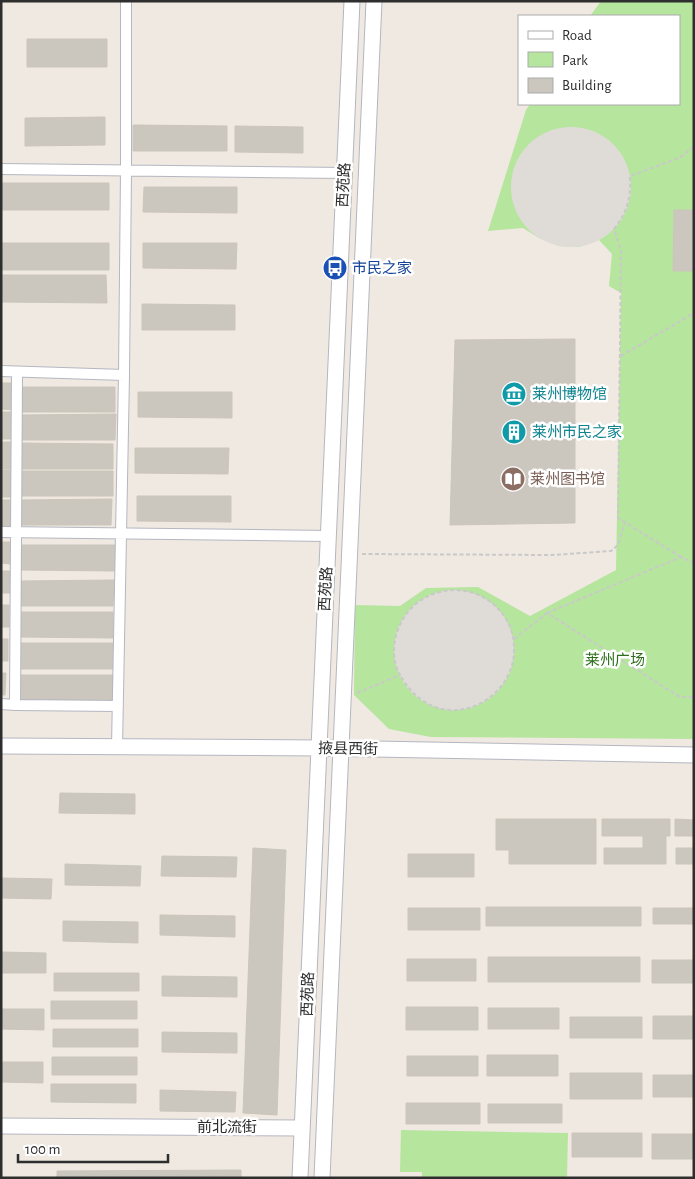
<svg xmlns="http://www.w3.org/2000/svg" width="695" height="1179" viewBox="0 0 695 1179" font-family="'Alegreya Sans','Noto Sans SC',sans-serif">
<rect width="100%" height="100%" fill="#efe9e1"/>
<path fill="#b6e59e" d="M601,1h93v738l-263,-2 -42,-8 -35,-34 1,-90 45,1 26,-18 52,-1 52,29 86,-46 5,-277 -12,-7 3,-32 -13,-14 -20,7 -20,-1 -20,-8 -16,-10 -35,3 38,-121 4,-6h149v-88h-89z
M401,1130l167,3 -1,45h-145v-6h-22z"/>
<path fill="#dfdcd8" d="M511 187a60 60 0 1 1 120 0a60 60 0 1 1-120 0Z
M394 650a60 60 0 1 1 120 0a60 60 0 1 1-120 0Z"/>
<path fill="#cbc7bf" stroke="#cbc5ba" d="M27,39h80v28h-80z
M105,117v28l-80,1v-28z
M133,125l94,1v25h-94z
M235,126l68,1v26l-68,-1z
M1,183h108v27h-108z
M144,187h93v26l-94,-1z
M674,210h20v61h-21z
M2,243h107v27h-107z
M143,243h94l-1,26 -93,-1z
M1,275h105l1,28 -106,-1z
M142,304l93,1v25h-93z
M575,339v184l-125,2 5,-185z
M1,383h13v27l-13,-1z
M22,387h93v25h-94z
M138,392h94v26l-94,-1z
M1,412h12v27h-12z
M116,414l-1,26h-94l1,-25z
M1,442h11v27h-11z
M20,443l93,1v25h-93z
M135,448h94l-1,26 -93,-1z
M1,470h11v27h-11z
M20,471h93v25h-93z
M137,496h94v26l-94,-1z
M112,499l-1,26h-93l1,-25z
M1,500h11v27h-11z
M1,542h9v22l-9,-1z
M21,545h94v26l-94,-1z
M1,571h9v22h-9z
M114,580l-1,26h-94l1,-25z
M1,605h8v22h-8z
M20,612h93v26l-93,-1z
M1,639h7v22h-7z
M20,643h94v26h-94z
M1,673h5l-1,22h-4z
M19,675h94l-1,26h-94z
M60,793l75,1v20l-76,-1z
M496,819h100v45h-87v-14h-13z
M602,819h68v17h-4v28h-62v-16h39v-12h-41z
M675,819l19,1v16h-19z
M253,848l33,2 -9,265 -34,-2z
M676,848h18v16h-18z
M408,854h66v23h-66z
M162,856l75,1 -1,20 -75,-1z
M65,864l76,2 -1,20 -75,-1z
M1,878l51,1 -1,20 -50,-1z
M486,907h155v19h-155z
M408,908h72v22h-72z
M653,908h41v16h-41z
M160,915l75,1v21l-75,-2z
M63,921l75,1v21l-75,-2z
M1,952l45,1v20h-45z
M488,957h152v25h-152z
M407,959h69v22h-69z
M652,960h42v23h-42z
M54,973h85v18h-85z
M162,976l75,1v20l-75,-1z
M51,1001h86v18h-86z
M406,1007h72v23h-72z
M488,1008h71v21h-71z
M1,1009h43v21l-43,-1z
M653,1016h41v23h-41z
M570,1017h72v21h-72z
M53,1029h85v18h-85z
M162,1032l75,1v20l-75,-1z
M487,1055h71v21h-71z
M407,1056h71v20h-71z
M52,1057h85v18h-85z
M1,1062h42v21l-42,-1z
M570,1073h72v26h-72z
M653,1075h41v22h-41z
M51,1084h85v19l-85,-1z
M160,1090l76,2 -1,20 -75,-1z
M406,1103h74v21h-74z
M488,1104h74v19h-74z
M572,1133h70v24h-70z
M652,1134h42v25h-42z
M241,1170v8h-184v-7z"/>
<g fill="none" stroke-linecap="round" stroke-linejoin="round">
<defs>
<path id="street" d="M1,169l343,4
M1,371l123,4 -7,372
M17,372l-2,333 103,1
M124,375l2,-204v-170
M1,532l327,4
M1,704l14,1"/>
<path id="secondary" d="M1,746l318,2 375,7
M1,1126l301,2
M300,1178l52,-1177
M322,1178l52,-1177"/>
</defs>
<use href="#street" stroke="#b4b7c1" stroke-width="12"/>
<use href="#secondary" stroke="#b4b7c1" stroke-width="17"/>
<path stroke="#c9c9c9" stroke-width="2" stroke-dasharray="4 2.5" stroke-linecap="butt" d="M621,356l73,-43
M362,554l190,1 59,-4 7,-6 7,-23
M681,557l-63,-39 3,-267 -7,-22c14,-19 17,-30 16,-53l49,-18 15,-11
M547,613l134,-56 13,6
M514,639l33,-26 133,84h14
M357,693l43,-18c-6,-10 -7,-23 -5,-34 9,-55 81,-70 111,-22 6,9 8,20 8,30 1,45 -53,79 -92,51 -10,-7 -16,-15 -22,-25"/>
<use href="#street" stroke="#fff" stroke-width="10"/>
<use href="#secondary" stroke="#fff" stroke-width="15"/>
</g>
<defs>
<symbol id="bus-disc" viewBox="-11 -11 22 22"><circle r="9.5" fill="#1a4fb4" stroke="#fff"/><path d="M-5-6H5V4H4V6H2V4H-2V6H-4V4H-5ZM-3.5-4V0h7V-4ZM-3.5 1.2v1.5H-2V1.2ZM2 1.2v1.5H3.5V1.2Z" fill="#fff"/></symbol>
<symbol id="museum-disc" viewBox="-11 -11 22 22"><circle r="9.5" fill="#0f9aa8" stroke="#fff"/><path d="M0-6L6-3V-2H-6V-3ZM-5-1h2V3h-2ZM-1-1h2V3h-2ZM3-1h2V3H3ZM-6 4H6V6H-6Z" fill="#fff"/></symbol>
<symbol id="building-disc" viewBox="-11 -11 22 22"><circle r="9.5" fill="#0f9aa8" stroke="#fff"/><path d="M-4-6H4V6H1V3H-1V6H-4ZM-2.5-4.3h1.7v1.8h-1.7ZM.8-4.3h1.7v1.8H.8ZM-2.5-1h1.7V.8h-1.7ZM.8-1h1.7V.8H.8Z" fill="#fff"/></symbol>
<symbol id="library-disc" viewBox="-11 -11 22 22"><circle r="9.5" fill="#8d6e63" stroke="#fff"/><path d="M-6-4Q-3-5.5-.7-3.5V5Q-3 3-6 4ZM6-4Q3-5.5 .7-3.5V5Q3 3 6 4Z" fill="#fff"/></symbol>
</defs>
<g fill-rule="evenodd">
<use href="#bus-disc" x="321" y="254" width="28" height="28"/>
<use href="#museum-disc" x="500" y="380" width="28" height="28"/>
<use href="#building-disc" x="500" y="418" width="28" height="28"/>
<use href="#library-disc" x="499" y="465" width="28" height="28"/>
</g>
<g text-anchor="middle" dominant-baseline="central" stroke-width="5" stroke-linejoin="round" paint-order="stroke">
<g font-size="15" fill="#2e2e2e" stroke="#fff">
<text transform="translate(344 185) rotate(-87)">西苑路</text>
<text transform="translate(326 589) rotate(-87)">西苑路</text>
<text transform="translate(348 749) rotate(1)">掖县西街</text>
<text transform="translate(308 994) rotate(-88)">西苑路</text>
<text x="227" y="1127">前北流街</text>
</g>
<g font-size="15" fill="#164399" stroke="#fff" text-anchor="start">
<text x="352" y="268">市民之家</text>
</g>
<g font-size="15" fill="#0d838f" stroke="#fff" text-anchor="start">
<text x="532" y="394">莱州博物馆</text>
<text x="532" y="432">莱州市民之家</text>
</g>
<g font-size="15" fill="#785e54" stroke="#fff" text-anchor="start">
<text x="530" y="479">莱州图书馆</text>
</g>
<g font-size="15" fill="#2c6e1b" stroke="#fff">
<text x="615" y="660">莱州广场</text>
</g>
</g>
<rect width="695" height="1179" fill="none" stroke="#2e2e2e" stroke-width="5"/>
<rect x="518" y="15" width="162" height="90" fill="#ffffff" stroke="#ababab"/>
<rect x="528" y="31" width="25" height="8" fill="#ffffff" stroke="#ababab"/>
<text x="562" y="40" font-size="15" fill="#2e2e2e">Road</text>
<rect x="528" y="52" width="25" height="15" fill="#b6e59e" stroke="#ababab"/>
<text x="562" y="65" font-size="15" fill="#2e2e2e">Park</text>
<rect x="528" y="78" width="25" height="15" fill="#cbc7bf" stroke="#ababab"/>
<text x="562" y="90" font-size="15" fill="#2e2e2e">Building</text>
<path d="M18 1154v8h150v-8" fill="none" stroke="#2e2e2e" stroke-width="2.5"/>
<text x="25" y="1154" font-size="15" fill="#2e2e2e" stroke="#ffffff" stroke-width="4" paint-order="stroke">100 m</text>
</svg>
